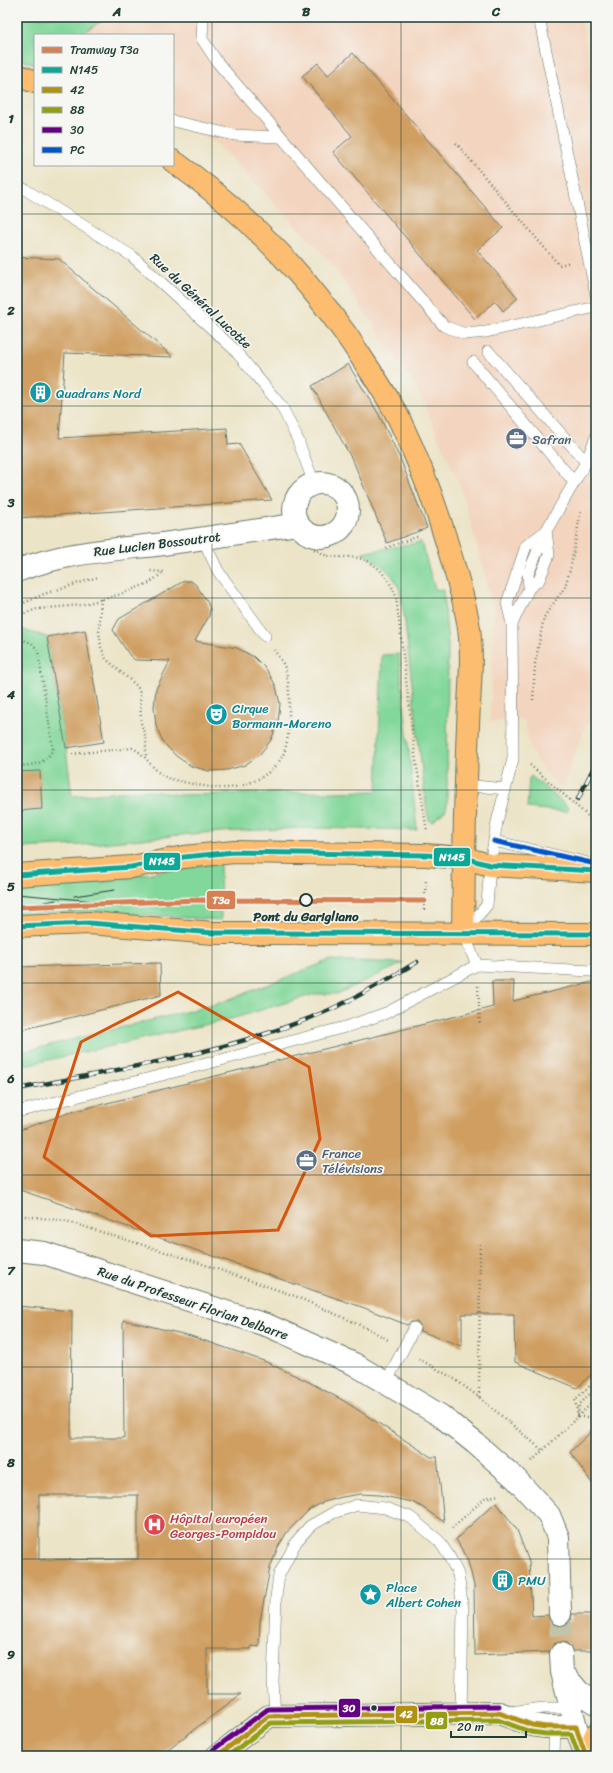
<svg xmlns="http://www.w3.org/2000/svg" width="613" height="1773" viewBox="0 0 613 1773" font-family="Sriracha,sans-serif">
<rect width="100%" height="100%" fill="#f6f6f2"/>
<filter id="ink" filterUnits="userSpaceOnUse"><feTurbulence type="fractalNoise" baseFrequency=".025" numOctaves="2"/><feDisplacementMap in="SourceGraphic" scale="8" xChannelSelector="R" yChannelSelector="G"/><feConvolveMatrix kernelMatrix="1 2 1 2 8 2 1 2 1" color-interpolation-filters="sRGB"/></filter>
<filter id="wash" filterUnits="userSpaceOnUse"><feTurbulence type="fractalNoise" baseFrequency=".012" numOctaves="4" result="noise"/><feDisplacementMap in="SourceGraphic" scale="16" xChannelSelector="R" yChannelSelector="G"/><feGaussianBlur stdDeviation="0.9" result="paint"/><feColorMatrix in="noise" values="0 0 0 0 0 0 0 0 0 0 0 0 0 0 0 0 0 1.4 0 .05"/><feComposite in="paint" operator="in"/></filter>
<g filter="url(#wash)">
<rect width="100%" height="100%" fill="#ece4c7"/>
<path fill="#f3d4be" d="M107,17h474l15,75v615l-14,28 -19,53 -16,-13 -9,-12 -8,-15 -6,-29 -34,3 4,-113 -33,-121 -44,-99 -88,-129 -112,-116 -44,-23v-86h-92z"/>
<path fill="#82d79a" stroke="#508a67" d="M17,17h90l-27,18h-45v30l-18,-7z
M421,542l14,47 8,1 5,54 -1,161 -2,6 -13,11 -3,-2 -3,-14 -22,-191c-2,-9 -2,-22 -7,-31 -6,-13 -23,-25 -35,-31z
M17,628l30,9 19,111 6,48 71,-6 37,5 197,-4 5,-136 17,-1 18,176 -113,-2 -103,5 -119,12 -65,3z
M531,776l36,30 2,3 -2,3 -40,-4 2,-30z
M220,862l1,58 -107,-7 -2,-2 -95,3v-30l95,-3 1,-2z
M331,960l73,3 -67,31h-22l-84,25 -214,48v-14l200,-49z"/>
<g id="blocks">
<path fill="#cf9e60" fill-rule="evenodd" d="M353,53l150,175 -26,22 41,48 -15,13 -8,-10 -20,18 -142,-167 19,-16 -50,-60 16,-13 10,12z
M17,257l42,2 114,98 -108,-4 -6,85 168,-10 1,17 11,-1 33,56 -255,18z
M348,364l30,49 22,45 27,70 -40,15 -33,-80 -42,-77z
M184,581h7l5,4 12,18 2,7 -1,6 -14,25 42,7 17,9 13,13 9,16 4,18 -2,18 -7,18 -11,14 -15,11 -18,5 -18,1 -18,-5 -15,-10 -13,-14 -7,-16 -2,-19 2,-18 14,-28 -35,-1 -5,-4 -17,-26 6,-11z
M85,630l19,112 -38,6 -19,-111z
M40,771l2,38 -25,2v-39z
M160,963l1,32 -144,36v-64z
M492,981h22l-1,20 83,-20v389l-19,18 -62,-26 -1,-48h-52v32l-42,-15v-6l-3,-3h-6l-4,3 -45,-18 -345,-118v-58l54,-19 422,-105z
M17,1306l55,5 -1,127h53l-1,-118 14,3 54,13 73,25 45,21 35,19 87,56h6l7,65 -22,-15 -10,-5 -33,-7 -18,-1 -19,3 -18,5 -14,7 -23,23 -9,15 -8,21 -10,53 -1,26 -8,-1v3h-44v45h34l-82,62h-142zM39,1495h99v64l-99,1z
M596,1427v62l-26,-37z
M496,1502l21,28 12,32 3,54 16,-1 2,6 4,4 7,1 6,-2 4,-4 1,-6h24v37h-23l-6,-8 -6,-1 -7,2 -5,8 -74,3 -1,-70 -6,-24 -12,-22z"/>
</g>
</g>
<g filter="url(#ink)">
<use href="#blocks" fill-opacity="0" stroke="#677767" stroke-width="1"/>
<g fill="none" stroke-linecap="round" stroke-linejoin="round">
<path stroke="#c3c3aa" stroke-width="22" stroke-dasharray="22 11" stroke-linecap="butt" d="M560,1614l1,40"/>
<defs>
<path id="service" d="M203,17l-1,22 16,24 226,263 21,8 21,-2 110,-25
M539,17l57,278
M173,121l61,14 47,2
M17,186l9,4 106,66 101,92 49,59 15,31 17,45
M488,351l98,111
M473,362l101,120
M546,531l-20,15 -19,57 5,21 1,135 -16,63 -7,43 -3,40 -24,28 14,32 114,6 5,-4
M203,539l15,32 47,65
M529,588l-1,-14 18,-43 40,-69 10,-25
M512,624l17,-36 10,-8 10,-25 -3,-24
M465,785l40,4
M494,841l91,21
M17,1112l204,-52 128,-34 37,-13 91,-48
M386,1383l28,-55
M509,1712l35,-4h29
M275,1716l-2,-35 3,-84 3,-22 17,-33 14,-16 23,-13 24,-8 28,3 25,9 29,24 10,15 9,18 5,35 -2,105
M554,1756l1,-29"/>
<path id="minor" d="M294 510a27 27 0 1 1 54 0a27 27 0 1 1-54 0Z
M17,571c46,-19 97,-21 146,-27 45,-6 90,-13 135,-20
M17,1250l27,3 225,73 85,38 87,52 34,27 41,36 33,36 9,22 2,77
M561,1654l1,18 14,55
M563,1673l16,19 17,11
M217,1756l52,-40 230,-3 33,12 14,2h30l10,29"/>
<path id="primary" d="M17,875l114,-8 53,-10 50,-5 192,3 38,3 26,7 106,6
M17,926l72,-3 125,10 382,1
M463,933l1,-75
M586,1756l10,-22"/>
<path id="trunk" d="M17,75l18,7
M173,161c78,55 143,124 194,205 12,18 24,36 33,55 18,38 34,79 46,119 8,27 17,54 22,82 6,34 1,70 0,104 -2,44 -3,88 -4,132"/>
</defs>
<use href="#service" stroke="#677767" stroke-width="12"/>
<use href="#minor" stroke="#677767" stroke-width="24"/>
<use href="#primary" stroke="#677767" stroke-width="24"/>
<use href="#trunk" stroke="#677767" stroke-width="24"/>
<path stroke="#677767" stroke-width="2.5" stroke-dasharray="1 3" stroke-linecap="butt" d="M456,143l103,122 12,-3
M386,548l33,-12
M314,549c5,2 10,6 14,7 10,2 21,0 31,2 18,4 31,22 37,38l19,158 12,78
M101,599l-2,32 2,16 5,12 31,27 3,7 1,30 5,15v18
M17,606l27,-12 54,-17
M17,616l20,-7 44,-4 37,-10 31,-12 15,-11 -14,-1
M17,638l15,5 6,8 15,98c-8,16 -20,16 -36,17
M533,700l2,-36 9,-47 21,-30 6,-21 10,-56
M72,754l60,-6c17,7 20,26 39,31 16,4 34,8 50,9 25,1 56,-14 64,-38 3,-11 4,-23 4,-33 0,-16 1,-34 -4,-49 -2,-6 -7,-12 -11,-18
M530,765l66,58
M424,910l2,-31
M478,986l2,39
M17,1215l49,6 125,39 104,36 76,34 17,10
M419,1359l34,19 26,19 63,53
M479,1397l1,-155
M578,1415l1,-10 17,-17
M578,1417l-3,-17 21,-20
M578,1417h14l4,-4
M532,1461l64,-62
M452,1528l33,-30 14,-3"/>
<use href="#service" stroke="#fff" stroke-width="11"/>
<use href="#minor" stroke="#fff" stroke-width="22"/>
<use href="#primary" stroke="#fcbd6f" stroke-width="22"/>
<use href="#trunk" stroke="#fcbd6f" stroke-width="22"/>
<path stroke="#1f3d34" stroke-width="1" d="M17,894l99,9
M74,896l41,-6
M17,907l39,-7"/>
<defs>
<path id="rail" d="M578,799l18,-36
M17,1089c104,-20 212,-36 310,-78 32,-14 61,-32 90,-49"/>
</defs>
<use href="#rail" stroke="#1f3d34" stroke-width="4.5"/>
<use href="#rail" stroke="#f6f6f2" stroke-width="3" stroke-dasharray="9" stroke-linecap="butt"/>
<defs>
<path id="bus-1" d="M17,875l114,-8 53,-10 50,-5 192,3 38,3 26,7 106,6
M17,926l72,-3 125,10 382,1"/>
<path id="bus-2" d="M217,1756l52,-40 230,-3 33,12 14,2h30l10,29"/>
<path id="bus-3" d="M228,1756l43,-33 227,-3 33,12 15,2h25l8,22"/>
<path id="bus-4" d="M213,1750l55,-41 231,-3"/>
<path id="bus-5" d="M494,841l102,23"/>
</defs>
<use href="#bus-1" stroke="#f6f6f2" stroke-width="8"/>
<use href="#bus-2" stroke="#f6f6f2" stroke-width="8"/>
<use href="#bus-3" stroke="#f6f6f2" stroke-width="8"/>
<use href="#bus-4" stroke="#f6f6f2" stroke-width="8"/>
<use href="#bus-5" stroke="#f6f6f2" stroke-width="8"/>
<use href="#bus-1" stroke="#0aa896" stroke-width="5"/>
<use href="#bus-2" stroke="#b19112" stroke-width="5"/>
<use href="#bus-3" stroke="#939e12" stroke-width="5"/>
<use href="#bus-4" stroke="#640082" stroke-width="5"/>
<use href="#bus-5" stroke="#0055c8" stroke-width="5"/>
<defs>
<path id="tram-1" d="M17,907l182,-7 226,1"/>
</defs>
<use href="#tram-1" stroke="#f6f6f2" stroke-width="8"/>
<use href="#tram-1" stroke="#d68053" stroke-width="5"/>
</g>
</g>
<path fill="none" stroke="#d45610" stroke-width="3" stroke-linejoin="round" d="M178,992l131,75 11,72 -42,91 -127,6 -107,-79 37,-115z"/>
<path fill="none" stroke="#1f3d34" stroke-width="1" stroke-opacity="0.55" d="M212,17v1739M401,17v1739M17,214h579M17,406h579M17,598h579M17,790h579M17,983h579M17,1175h579M17,1367h579M17,1559h579"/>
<defs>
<symbol id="building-disc" viewBox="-11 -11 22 22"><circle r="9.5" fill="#0f9aa8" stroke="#f6f6f2"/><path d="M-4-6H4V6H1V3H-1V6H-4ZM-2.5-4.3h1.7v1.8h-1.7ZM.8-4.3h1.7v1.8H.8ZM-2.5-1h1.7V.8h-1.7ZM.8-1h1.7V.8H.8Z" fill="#fff"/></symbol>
<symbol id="office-disc" viewBox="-11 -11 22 22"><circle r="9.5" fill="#5c6f8a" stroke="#f6f6f2"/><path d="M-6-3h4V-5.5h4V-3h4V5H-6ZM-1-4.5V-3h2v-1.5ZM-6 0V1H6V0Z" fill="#fff"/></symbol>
<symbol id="theatre-disc" viewBox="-11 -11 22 22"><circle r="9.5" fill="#0f9aa8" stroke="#f6f6f2"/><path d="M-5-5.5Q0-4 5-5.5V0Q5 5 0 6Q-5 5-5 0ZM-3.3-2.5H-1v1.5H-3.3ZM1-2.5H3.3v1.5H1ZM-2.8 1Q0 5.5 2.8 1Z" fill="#fff"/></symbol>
<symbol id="hospital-disc" viewBox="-11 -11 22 22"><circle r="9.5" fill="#e0444e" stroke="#f6f6f2"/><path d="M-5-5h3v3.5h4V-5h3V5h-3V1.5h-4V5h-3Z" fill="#fff"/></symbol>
<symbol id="sight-disc" viewBox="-11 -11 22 22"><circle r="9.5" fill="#0f9aa8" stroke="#f6f6f2"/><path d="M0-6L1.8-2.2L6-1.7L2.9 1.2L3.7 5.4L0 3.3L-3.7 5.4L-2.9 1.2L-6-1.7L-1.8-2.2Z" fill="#fff"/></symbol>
</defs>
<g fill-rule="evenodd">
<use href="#building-disc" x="28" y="380" width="25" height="25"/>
<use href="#office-disc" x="504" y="426" width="25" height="25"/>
<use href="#theatre-disc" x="204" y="702" width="25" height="25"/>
<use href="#office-disc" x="294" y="1148" width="25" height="25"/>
<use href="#hospital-disc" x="142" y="1512" width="25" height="25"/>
<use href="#building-disc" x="490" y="1568" width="25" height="25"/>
<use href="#sight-disc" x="358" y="1582" width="25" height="25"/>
</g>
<circle fill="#f6f6f2" stroke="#1f3d34" stroke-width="2" cx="306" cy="900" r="6"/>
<circle fill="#1f3d34" stroke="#f6f6f2" stroke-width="1.5" cx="374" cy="1708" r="3.5"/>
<g text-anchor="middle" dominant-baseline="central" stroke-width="3.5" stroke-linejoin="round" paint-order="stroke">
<g font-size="13" fill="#1f3d34" stroke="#f6f6f2">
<text transform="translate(201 301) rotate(43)">Rue du Général Lucotte</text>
<text transform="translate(157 544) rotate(-7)">Rue Lucien Bossoutrot</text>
<text transform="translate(193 1303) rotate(19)">Rue du Professeur Florian Delbarre</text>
</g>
<g font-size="13" fill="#0d838f" stroke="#f6f6f2" text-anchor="start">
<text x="56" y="393">Quadrans Nord</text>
<text x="232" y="708">Cirque<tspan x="232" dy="15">Bormann-Moreno</tspan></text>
<text x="518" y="1580">PMU</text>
<text x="386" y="1587">Place<tspan x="386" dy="15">Albert Cohen</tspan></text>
</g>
<g font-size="13" fill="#4e5e75" stroke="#f6f6f2" text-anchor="start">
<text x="532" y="439">Safran</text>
<text x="322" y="1153">France<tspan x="322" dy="15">Télévisions</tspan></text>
</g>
<g font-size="13" font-weight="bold" fill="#1f3d34" stroke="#f6f6f2">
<text x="306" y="916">Pont du Garigliano</text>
</g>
<g font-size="13" fill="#be3a42" stroke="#f6f6f2" text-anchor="start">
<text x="170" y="1518">Hôpital européen<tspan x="170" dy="15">Georges-Pompidou</tspan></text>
</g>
</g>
<g stroke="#f6f6f2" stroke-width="1.5">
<rect x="433" y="847" width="38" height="20" rx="4" fill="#0aa896"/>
<rect x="143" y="852" width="38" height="19" rx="4" fill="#0aa896"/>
<rect x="206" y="890" width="30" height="20" rx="4" fill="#d68053"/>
<rect x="338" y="1698" width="23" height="20" rx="4" fill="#640082"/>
<rect x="395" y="1705" width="23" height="19" rx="4" fill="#b19112"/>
<rect x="425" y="1711" width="23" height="19" rx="4" fill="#939e12"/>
</g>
<g font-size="11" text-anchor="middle" font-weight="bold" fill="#fff">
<text x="452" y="861">N145</text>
<text x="162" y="865">N145</text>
<text x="221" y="904">T3a</text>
<text x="349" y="1712">30</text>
<text x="406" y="1718">42</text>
<text x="437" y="1725">88</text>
</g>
<rect width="613" height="1773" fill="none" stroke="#f6f6f2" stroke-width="44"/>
<rect x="34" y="34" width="140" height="132" fill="#f6f6f2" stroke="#a0aca6"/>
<rect x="42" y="47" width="20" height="6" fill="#d68053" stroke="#a0aca6"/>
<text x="70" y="54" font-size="12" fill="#1f3d34">Tramway T3a</text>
<rect x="42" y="67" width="20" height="6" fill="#0aa896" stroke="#a0aca6"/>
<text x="70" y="74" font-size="12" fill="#1f3d34">N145</text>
<rect x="42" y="87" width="20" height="6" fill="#b19112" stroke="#a0aca6"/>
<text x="70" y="94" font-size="12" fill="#1f3d34">42</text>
<rect x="42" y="107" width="20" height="6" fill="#939e12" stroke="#a0aca6"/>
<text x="70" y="114" font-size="12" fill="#1f3d34">88</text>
<rect x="42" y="127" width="20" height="6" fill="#640082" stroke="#a0aca6"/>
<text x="70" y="134" font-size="12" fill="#1f3d34">30</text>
<rect x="42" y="147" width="20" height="6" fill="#0055c8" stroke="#a0aca6"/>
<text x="70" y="154" font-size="12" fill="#1f3d34">PC</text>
<path d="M451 1731v6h75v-6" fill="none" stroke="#1f3d34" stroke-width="2"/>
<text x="457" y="1731" font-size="12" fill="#1f3d34" stroke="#f6f6f2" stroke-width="3" paint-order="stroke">20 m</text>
<rect x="22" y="22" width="569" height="1729" fill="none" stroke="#1f3d34" stroke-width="1.5"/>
<g font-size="13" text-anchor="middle" font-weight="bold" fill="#1f3d34">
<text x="117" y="16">A</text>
<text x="306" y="16">B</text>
<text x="496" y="16">C</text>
<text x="11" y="123">1</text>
<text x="11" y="315">2</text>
<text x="11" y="507">3</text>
<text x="11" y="699">4</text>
<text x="11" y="891">5</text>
<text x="11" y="1083">6</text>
<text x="11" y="1275">7</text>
<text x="11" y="1467">8</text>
<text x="11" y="1659">9</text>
</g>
</svg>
